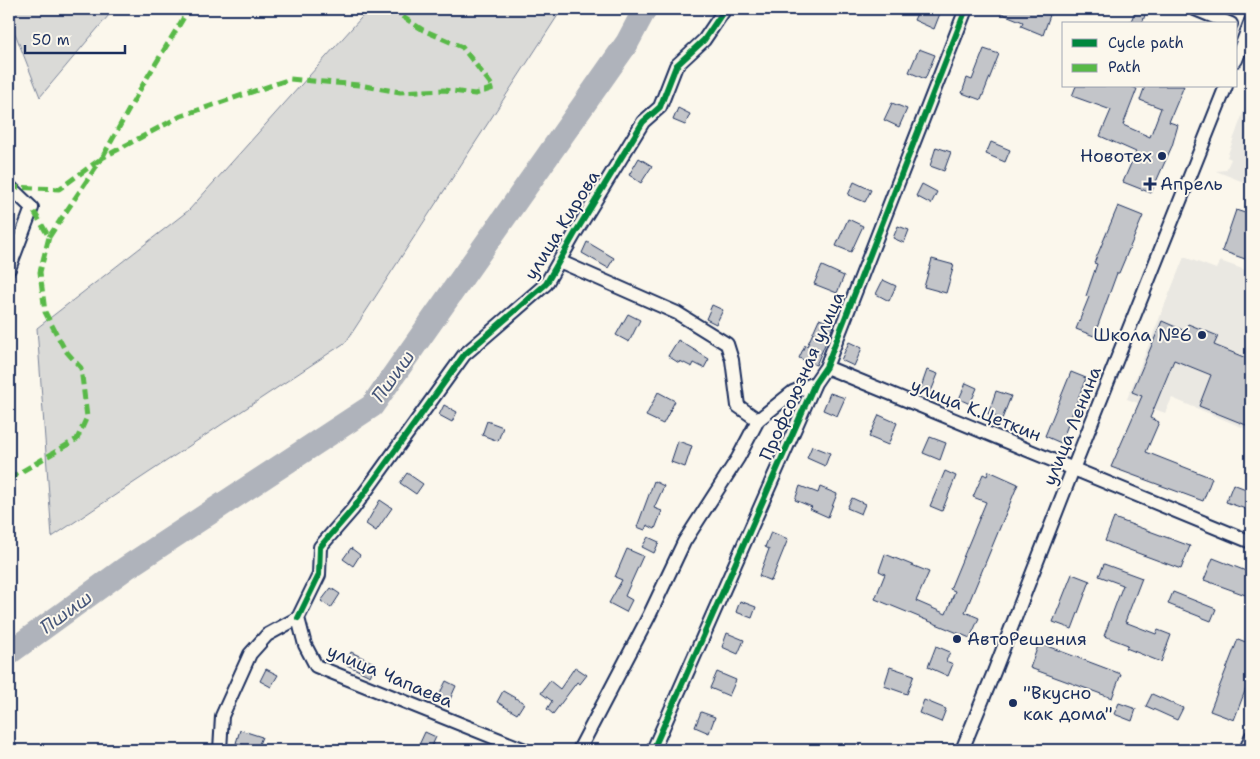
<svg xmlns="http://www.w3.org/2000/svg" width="1260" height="759" viewBox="0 0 1260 759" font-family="'Shantell Sans',sans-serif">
<rect width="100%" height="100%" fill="#fbf7ec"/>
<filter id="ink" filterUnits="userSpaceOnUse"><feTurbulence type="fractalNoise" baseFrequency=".02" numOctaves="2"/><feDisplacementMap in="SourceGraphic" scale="10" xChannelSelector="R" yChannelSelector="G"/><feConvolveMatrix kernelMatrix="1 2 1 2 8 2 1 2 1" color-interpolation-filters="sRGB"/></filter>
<g filter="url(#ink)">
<path fill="#eae8e2" d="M1251,91v94l-35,-14 10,-1 5,-11 -4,-2z
M1184,257l32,12 4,-8 31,11v159l-79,-33 -7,15 -38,-14z"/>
<path fill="#dadad7" stroke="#7a849a" d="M9,9h105l-74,88 -31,-79z
M369,9h193l-216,333 -294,195 -15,-209 152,-118z"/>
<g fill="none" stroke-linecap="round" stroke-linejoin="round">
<path stroke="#afb3bb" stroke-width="24" d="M9,653l117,-85 246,-162 255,-363 18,-34"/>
</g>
<path fill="#c3c5c9" stroke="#1b2f5e" d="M919,9h16l6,2 -7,18 -20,-9z
M991,9h42l17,6 -7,20 -22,-9 2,-4z
M1136,9h11l-5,15 -11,-3z
M919,49l16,6 -10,24 -16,-7z
M984,49l15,5 -18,46 -19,-7 5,-15 5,2z
M1076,86h54l7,3 -14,36 27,12 11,-29 -21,-8 5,-14h39l-15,36 9,3 -6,21 -21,47 -28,-11 13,-30 -36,-16 11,-26 -39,-14z
M892,103l15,6 -8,18 -15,-7z
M678,108l12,6 -5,11 -12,-5z
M991,142l19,8 -5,12 -19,-8z
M936,147l15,5 -7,19 -14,-5z
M639,158l13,8 -11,17 -12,-8z
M854,182l17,8 -6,12 -17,-7z
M922,184l15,8 -6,12 -15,-8z
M1118,206l25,10 -24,57h-2l-23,63 -18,-7 13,-32 -3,-1 11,-32 -3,-1z
M1236,210l15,5v46l-29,-10z
M848,219l15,7 -12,26 -15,-6z
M898,226l11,4 -5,13 -11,-5z
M587,242l27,16 -6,10 -26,-15z
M932,259l22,6 -8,28 -22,-6z
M822,266l22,10 -7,17 -23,-9z
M883,280l13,6 -7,15 -13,-7z
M712,305l11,5 -7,14 -10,-5z
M628,314l12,6 -11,22 -13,-7z
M819,319l15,5 -18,41 -17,-7 6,-13 2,1z
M1162,321l23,10 3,-7 30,12 -4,9 37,15v67l-52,-21 12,-31 -37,-15 -24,58 9,4 -13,30 66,26 -9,23 -92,-34 31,-71 -10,-4z
M678,340l31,19 -5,9 -10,-5 -2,4 -12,-6 -1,2 -11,-7z
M849,342l13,6 -8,18 -13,-6z
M927,370l11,4 -8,20 -10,-4z
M1071,372l15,6 -25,65 -16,-7z
M966,383l11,5 -7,16 -11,-5z
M996,391l15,5 -9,23 -14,-5z
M658,392l17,9 -12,23 -17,-8z
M830,393l15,5 -8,18 -14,-6z
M444,405l13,7 -5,10 -13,-7z
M879,415l18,8 -9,22 -19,-8z
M487,421l16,6 -5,14 -16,-6z
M930,437l16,6 -6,17 -17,-7z
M678,441l14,5 -7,21 -14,-5z
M812,446l18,7 -5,13 -18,-8z
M945,471l11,5 -14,35 -12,-5z
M989,471l29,13 -53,128 14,6 -9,20 -95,-39 10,-25 -6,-3 6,-17 44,18 -13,29 30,13 9,-23 -5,-2 36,-87 -13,-5 10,-23 4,2z
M407,473l16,11 -7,10 -16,-11z
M654,481l10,5 -10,22 8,3 -7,18 -8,-4 -2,5 -8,-3z
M1233,484l18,7v20l-25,-9z
M800,486l18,7 2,-6 17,7 -9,23 -18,-8 2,-2 -17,-7z
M852,498l13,6 -4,10 -14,-6z
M380,500l12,8 -16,23 -10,-7z
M1114,518l76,28 -9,23 -76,-28z
M771,532l17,7 -17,42 -12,-5 10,-27 -4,-2z
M648,537l11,5 -5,11 -12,-6z
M351,548l9,7 -7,11 -10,-7z
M627,549l16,7 -18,40 7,4 -6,12 -17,-9 13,-23 -7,-3z
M1213,558l38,15v24l-47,-17z
M1104,564l38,14 -17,44 31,12 2,-4 13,5 -10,27 -35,-14 2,-3 -24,-9 19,-51 -24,-9z
M1072,574l18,7 -18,48 -19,-7z
M331,588l9,6 -9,14 -10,-7z
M1173,592l43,17 -5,12 -43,-17z
M740,601l16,6 -4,11 -16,-6z
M727,633l17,7 -6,14 -16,-7z
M1238,639l13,5v31l-17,45 -24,-9z
M1039,643l82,31 -9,24 -82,-30z
M936,646l14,6 -4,9 7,3 -5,12 -20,-9z
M351,652l25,12 -6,12 -25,-12z
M575,667l12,8 -7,9 -3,-2 -24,32 -6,-5 5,-8 -11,-8 9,-12 10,8z
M890,667l24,8 -7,19 -23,-8z
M266,669l12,6 -7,12 -11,-6z
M717,672l19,8 -7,16 -19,-8z
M446,681l10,5 -9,20 -11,-5z
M503,691l21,12 -7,11 -20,-12z
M1152,694l31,14 -6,12 -31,-14z
M924,700l22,9 -5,13 -22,-9z
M1119,703l17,6 -4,12 -18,-7z
M701,712l14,5 -6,16 -14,-6z
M240,730l22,7 -5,12 -21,-6z
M425,732l11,5 -6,13 -11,-5z"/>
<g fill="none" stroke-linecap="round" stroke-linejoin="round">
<defs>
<path id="minor" d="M1195,9l36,15
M1236,60l15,-39
M9,186l23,22 -23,61
M559,261l118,52 50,31 5,16 6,46 20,14
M826,367l425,175
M298,618l21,-43 1,-28 33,-38 111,-154 82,-71 28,-49 69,-113 17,-15 16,-41 28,-26 21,-31
M220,750l2,-34 28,-62 17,-19 31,-17 7,27 11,21 209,84
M579,750l70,-134 35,-74 54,-84 20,-38 35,-28 22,-9
M653,750l162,-367 11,-16 140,-358
M962,750l32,-78 79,-203 153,-383
M1246,750l5,-13"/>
</defs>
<use href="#minor" stroke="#1b2f5e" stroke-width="16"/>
<use href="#minor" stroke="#fbf7ec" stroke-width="12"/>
<path stroke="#58b947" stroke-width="5" stroke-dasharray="10 5" stroke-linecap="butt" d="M9,187l50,2 43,-31 40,-72 47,-77
M49,237l53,-79 79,-42 109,-37 69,6 41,7 44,-2 31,4 19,-6 -32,-41 -39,-17 -20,-13 -8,-8
M9,479l68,-40 10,-22 -6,-49 -16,-18 -20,-38 -5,-40 9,-35 -17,-29"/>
<defs>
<path id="cycleway" d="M298,618l21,-43 1,-28 33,-38 111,-154 82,-71 28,-49 69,-113 17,-15 16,-41 28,-26 21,-31
M653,750l162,-367 11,-16 140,-358"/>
</defs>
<use href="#cycleway" stroke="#fbf7ec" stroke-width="9"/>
<use href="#cycleway" stroke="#00873e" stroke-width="6"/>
</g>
</g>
<g fill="#1b2f5e" stroke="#fbf7ec" stroke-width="2">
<circle cx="1162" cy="156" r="5"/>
<path d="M1147.5 176.5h5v5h5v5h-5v5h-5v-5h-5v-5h5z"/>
<circle cx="1202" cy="335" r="5"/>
<circle cx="957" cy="639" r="5"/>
<circle cx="1013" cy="703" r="5"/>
</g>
<g text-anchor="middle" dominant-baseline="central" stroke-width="4" stroke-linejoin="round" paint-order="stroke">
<g font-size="18" fill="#1b2f5e" stroke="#fbf7ec" text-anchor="start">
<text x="1152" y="156" text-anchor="end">Новотех</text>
<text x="1160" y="184">Апрель</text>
<text x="1192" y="335" text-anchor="end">Школа №6</text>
<text x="967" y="639">АвтоРешения</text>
<text x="1023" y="693">"Вкусно<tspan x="1023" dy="21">как дома"</tspan></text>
</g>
<g font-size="18" fill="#1b2f5e" stroke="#fbf7ec">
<text transform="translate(562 225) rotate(-58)">улица Кирова</text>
<text transform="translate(802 376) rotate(-66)">Профсоюзная улица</text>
<text transform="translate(976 410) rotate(22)">улица К.Цеткин</text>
<text transform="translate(1072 426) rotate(-68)">улица Ленина</text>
<text transform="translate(390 676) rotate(23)">улица Чапаева</text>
</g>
<g font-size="19" font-style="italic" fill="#47577a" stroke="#fbf7ec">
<text transform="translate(393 376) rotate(-54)">Пшиш</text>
<text transform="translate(66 612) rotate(-36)">Пшиш</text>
</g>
</g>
<rect width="1260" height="759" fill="none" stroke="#fbf7ec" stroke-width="30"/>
<rect x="15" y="15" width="1230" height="729" fill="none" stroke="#1b2f5e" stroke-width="2" filter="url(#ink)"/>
<rect x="1062" y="22" width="175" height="65" fill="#fbf7ec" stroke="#a1a7b3"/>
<rect x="1072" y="39" width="25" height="8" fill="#00873e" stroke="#a1a7b3"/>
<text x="1108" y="48" font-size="15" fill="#1b2f5e">Cycle path</text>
<rect x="1072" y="64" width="25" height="8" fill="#58b947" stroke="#a1a7b3"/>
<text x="1108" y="72" font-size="15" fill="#1b2f5e">Path</text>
<path d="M25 45v8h100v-8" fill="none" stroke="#1b2f5e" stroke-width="2.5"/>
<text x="32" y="45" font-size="15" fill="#1b2f5e" stroke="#fbf7ec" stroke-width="4" paint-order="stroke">50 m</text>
</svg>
